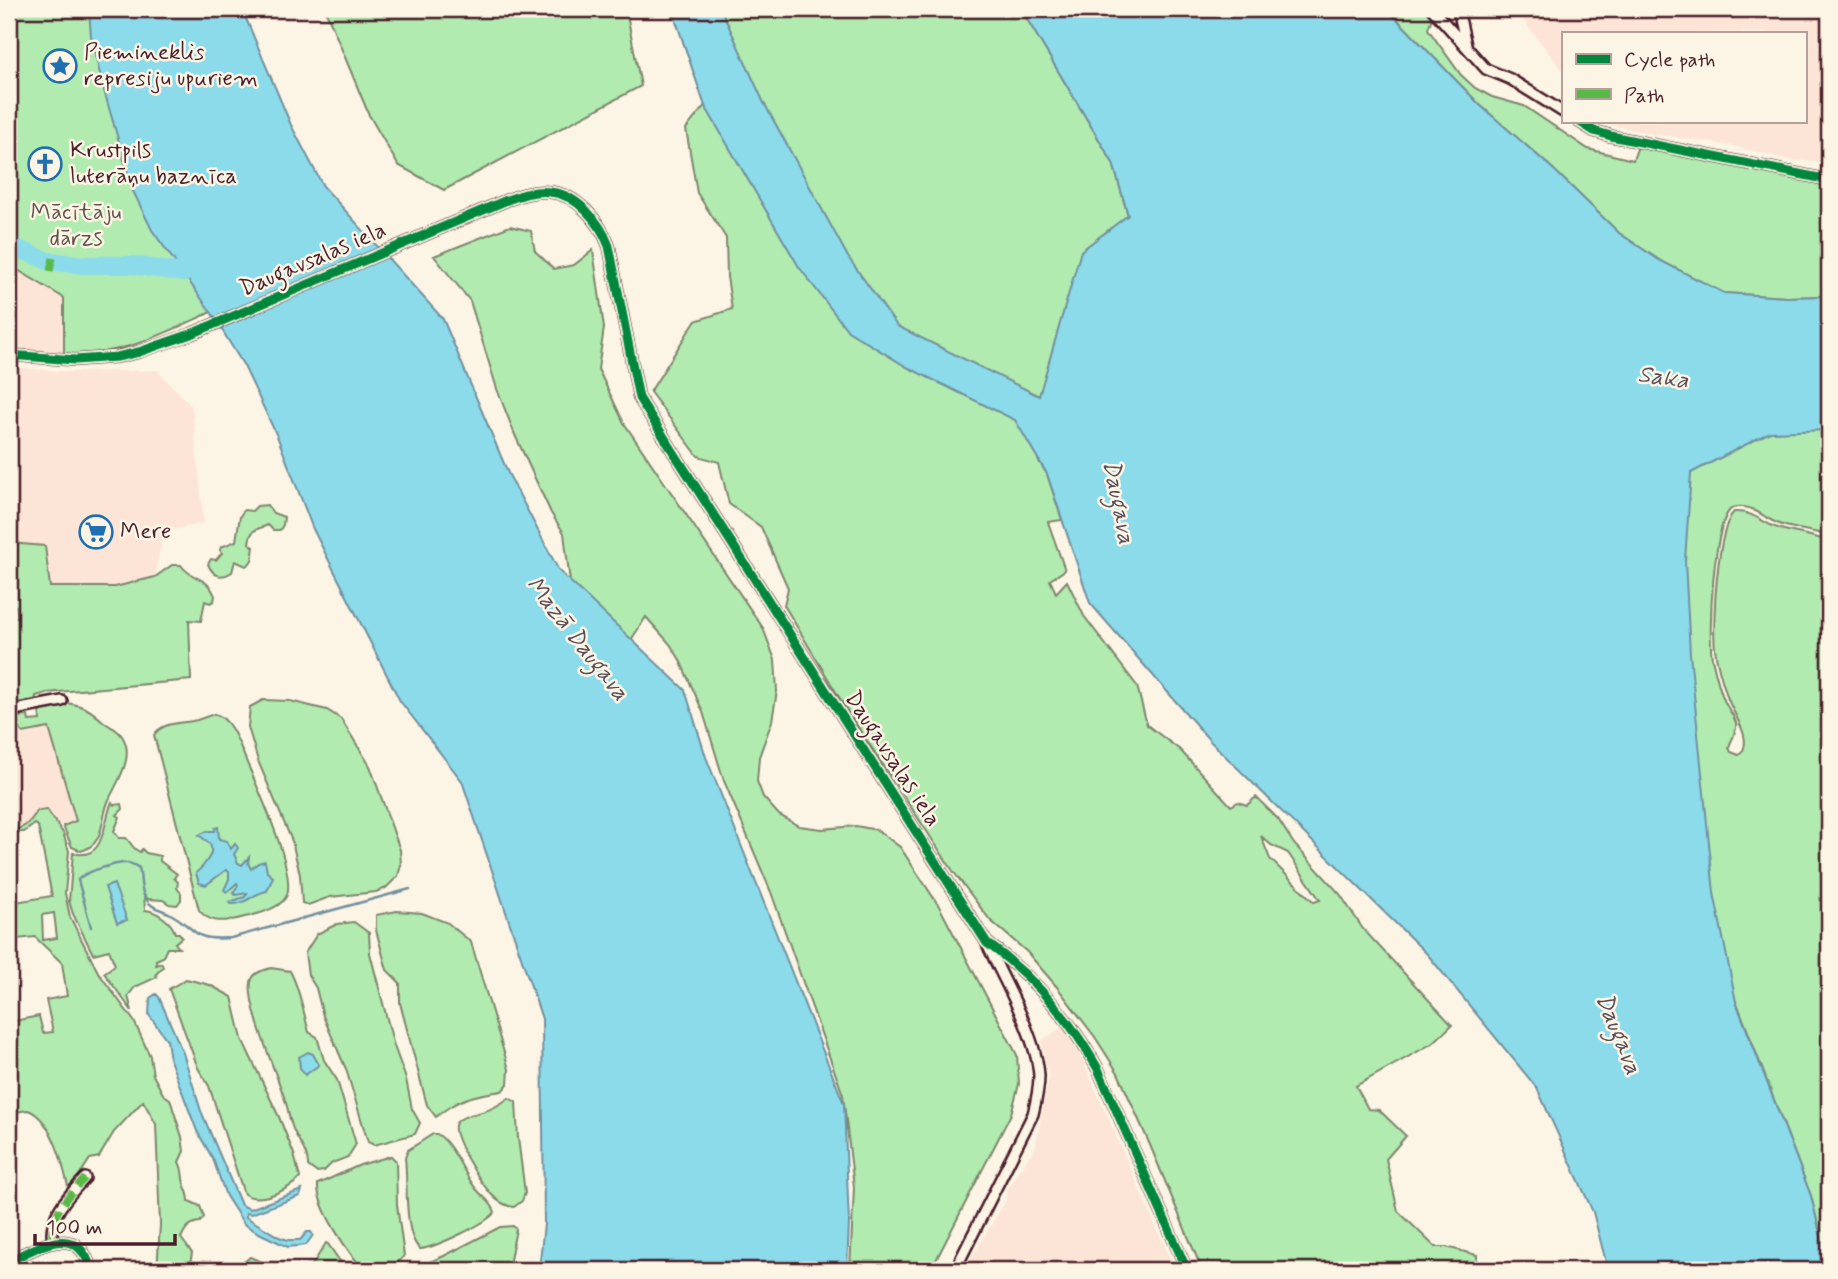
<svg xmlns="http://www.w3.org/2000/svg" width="1838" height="1279" viewBox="0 0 1838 1279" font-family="Mynerve,sans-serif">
<rect width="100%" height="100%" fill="#fcf5e5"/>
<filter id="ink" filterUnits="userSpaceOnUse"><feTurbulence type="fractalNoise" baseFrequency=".0143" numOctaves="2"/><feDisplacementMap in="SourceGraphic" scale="14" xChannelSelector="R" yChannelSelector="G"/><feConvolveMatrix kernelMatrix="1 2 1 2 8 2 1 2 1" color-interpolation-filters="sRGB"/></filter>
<g filter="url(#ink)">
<path fill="#fce5d6" d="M1510,9h319v153l-40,-2 -56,-14 -84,-13 -38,-8 -5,-4h199v-88h-242v38l-41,-52z
M9,268l7,1 48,29v56l-55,-3z
M9,367l64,5 84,-2 35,37 12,116 -41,9 -8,45 -40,10h-65l-31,-42 -10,-2z
M16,725l7,8 26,-5 27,93 -37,9 -4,-6 -11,8h-15v-106z
M1064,1026l20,37 91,207h-211l42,-70v-10l29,-42 14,-70 -8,-37z"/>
<path fill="#b1ebaf" stroke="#7e856d" stroke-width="2" fill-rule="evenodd" d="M9,9h108l96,264 -2,39c-48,22 -93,46 -147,42v-56l-48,-29 -7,-1z
M325,9h301l15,77 -197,104 -46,-25 -29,-50z
M672,9h349l92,154 15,53 -47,35 -43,209 9,14 15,46 -14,2 17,48 -15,10 6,13 11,-12 17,35 53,70 10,39 33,25 51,56 7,-4 9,3 9,-8 22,22 16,25 46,50 23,35 89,96 -19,18 -77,43 12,23 11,1 27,26 -20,23 12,52 37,36h11l31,8v11l70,4h-345l-52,-125 -32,-72 -23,-36 -38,-50 -30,-35 -37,-32 -37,-49 -105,-159 -64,-107 4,-17 -27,-61 -32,-23 -10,-42 -21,-6 -48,-64 45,-71 37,-12 -5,-32 -1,-39 -29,-45 -11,-64 19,-24zM1261,836l10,9 17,8 32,47 -6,2 -44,-43z
M1387,9h40l6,6 -5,14 33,46 14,13 17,9 32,9 64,43 45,11 5,-14 125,26 66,8v116l-43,1 -63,-4 -64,-33 -40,-27 -67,-65 -71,-62z
M510,226l21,5 4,20 19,18 20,-4 19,-15 11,78 -6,41 26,54 139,205 12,32 2,31 -5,30 -13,36 -2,24 6,16 16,18 20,11 23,3 34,-3 21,4 23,17 39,59 78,149 2,29 -8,30 -80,156h-81l4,-83 -11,-92 -72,-203 -47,-111 -21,-69 -24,-54 -9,-14 -24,-27 -15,23 -61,-58 -6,-49 -13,-20 -36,-78 -18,-46 -27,-88 -36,-45z
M1829,343v193c-17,-6 -36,-6 -52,-13 -14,-6 -28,-21 -44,-15 -20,7 -25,128 -21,150 3,13 7,30 12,42 3,8 10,15 12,23 2,10 -6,17 -7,25l2,4 8,3c17,-14 -8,-43 -12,-59 -5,-15 -10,-31 -12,-47 -3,-24 2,-122 19,-137 18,-1 26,9 41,15 17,7 37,7 54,15v728l-18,-74 -74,-193 -218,-374z
M267,505l6,8 11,4 -1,8 -3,5h-7l-5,-5c-11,5 -17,3 -19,18l5,4c-2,9 1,14 -8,19l-11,-5 -3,11c-11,7 -19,4 -24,-8l3,-5 5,1 6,-7 -2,-3 1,-3 15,-6 4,-25 4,-6 8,1 5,-5z
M9,543l36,3 5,41h65l40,-10 17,-12h9c11,16 26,10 34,31l-1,5 -4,2 -5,-2 -4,20 -12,-1 2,60 -144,13 -11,3 -1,5 -26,7v-90l8,-1 -1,-11 -7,1z
M263,700l27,1 37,9 14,9 29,47 30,84 1,15 -3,11 -12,12 -10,4 -46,5 -22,8 -6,-2 -2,-28 -8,-34 -34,-80 -10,-34 2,-20z
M63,703c20,1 28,7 42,20 6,4 13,6 17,13 14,21 -6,47 -14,66 -8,20 -3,42 -27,49l-9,-4 -9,-21 13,-5 -27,-93 -26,5 -7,-8 -7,1v-13l7,4 12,-1 1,5 11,-1 -1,-12z
M214,714c18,3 27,36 34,51 10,24 50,110 38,132 -7,13 -35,19 -49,22 -15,3 -28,4 -38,-9l-45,-175c9,-14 28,-11 43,-15 6,-2 11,-4 17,-6z
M112,802l2,3 8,-1 1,5 -6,6 3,2 -6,14 5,7h7c5,4 6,11 14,14l2,-3 4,4 14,3v5l17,13 -3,4 4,4 -1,6 4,5v7l-4,5 -8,-1 -6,-4 -15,-1 -4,-4 1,15c12,1 27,12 30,23h4l3,4 -7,6 4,5h-12l-4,9 -7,3v5l5,-2 2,4 -7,7 1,3 -22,10 -7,9 4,15 -28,-38 11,-8 -6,-15 -16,4 -20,-40 -4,-13 4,-48c33,9 30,-32 39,-51z
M47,810l16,23 6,18 -4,42 5,24 28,55 36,49 16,35 3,19 10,19 7,5 12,38 2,14 -5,11c4,7 3,10 4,17 1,8 6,13 6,22l11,5 4,11 -4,5c-11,1 -15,7 -19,16l11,15 -3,17h-32l3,-45 -4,-101 -13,-23 -29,31 -15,25 -9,2 -21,32c-5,-23 -16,-72 -41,-81l-19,3v-91l30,-6 4,17 10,-1 -7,-32 21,-4 -5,-33 -27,-26 -26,3v-37l43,-7 -14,-70 -3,-2 -11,8h-15v-2c14,0 21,-7 28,-19zM54,913l3,25 -14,2 -1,-25z
M397,911l25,2 26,10 23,19 38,127 -1,15 -6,7c-28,4 -44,7 -66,26l-9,-12 -27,-102v-20l-13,-13 -11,-40v-15z
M354,922l15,11 1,20 24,93 12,33 6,30 8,14 -5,11 -41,11 -6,-3 -22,-73 -23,-53 -7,-28 -8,-13 -3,-22 12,-19 20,-10z
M271,968l19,3c10,18 13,40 19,61l8,5 7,23 13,20 19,64 -8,13 -16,6 -8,8 -8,1 -8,-6c1,-13 -12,-27 -16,-40 -3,-8 -4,-18 -7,-26 -7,-23 -42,-102 -33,-121 3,-7 12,-9 19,-11z
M186,979l24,6 22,12 10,42 37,78 15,37 6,24c-12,12 -40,26 -56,16l-35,-108 -11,-18 -29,-79z
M509,1098l7,4 2,36 7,55 -3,8 -8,6c-8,-1 -17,-6 -23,-13 -8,-9 -43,-60 -35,-71 6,-8 20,-9 29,-12 9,-3 17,-8 24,-13z
M433,1134h4c16,9 27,41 40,56 6,7 15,12 18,22 -7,11 -61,36 -75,37 -17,-14 -12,-69 -15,-91l3,-8z
M391,1156l5,5 1,44 7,51c-10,12 -24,14 -39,14 -16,-15 -49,-64 -47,-86l42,-19z
M513,1226l3,3 -8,41h-98l34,-14 56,-29z
M326,1243l2,1 18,26h-37z
M250,1257l10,4 11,9h-31l3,-7z"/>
<path fill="#8cdbea" stroke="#72909e" stroke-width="2" d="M89,9h153l49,116 32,61 120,133 65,154 51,98 126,119 21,67 138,347 5,118 -2,48h-308l5,-46 -2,-205 -80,-238 -62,-80 -87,-172 -36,-93 -33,-70 -33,-54 -59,-82 -19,-39 -30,-104 -12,-51z
M672,9h49l42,92 85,156 49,69 142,70 42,-145 47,-36 -15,-52 -92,-154h366l94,97 71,62 67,65 40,27 65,33 62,4 43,-1v134l-59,2 -79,41 -6,88 5,93 24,239 22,109 75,194 18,74h-221l-15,-58 -56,-124 -109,-133 -217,-213 -121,-139 -43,-129 -32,-54 -108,-53 -59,-36 -49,-64 -94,-161z
M218,827l1,12 8,2 4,8 4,-5 3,4 -4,6 4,9 4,2 7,-8 -1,6 3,6 7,-6 7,-2 2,11 6,5 -6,14c-14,2 -21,14 -36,13l-2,-2 16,-5 2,-4 -11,2 -3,-2 5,-7 -1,-3 -10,9 -3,-2 5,-11v-7l-3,-2 -20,15 -7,-2 -3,-10c6,-5 21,-21 13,-30 -3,-3 -7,-5 -10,-8l8,-4h8v-3z
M114,884l13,36 -10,3 -12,-36z
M156,994l3,3 24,56 18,58 40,94 9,4 52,-19 -2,6 -49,18 -5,-1v4l33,20 9,3h12l7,-8h4l2,3 -7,10 -18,2 -31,-15 -13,-8 -18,-28 -13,-37 -16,-28 -27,-71 -3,-20 -18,-25 1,-17z
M308,1052l5,2 6,11 -14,10 -5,-7 -1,-11z"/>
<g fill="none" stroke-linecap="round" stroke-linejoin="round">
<path stroke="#72909e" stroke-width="2.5" d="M91,927l-13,-47c5,-8 40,-18 50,-17 6,1 7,2 11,5 3,10 0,21 7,31 5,9 14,10 23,14 30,16 20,28 62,25l179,-49"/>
<path stroke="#8cdbea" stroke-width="18" d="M9,245l39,16 36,4h48l52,8 23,-8"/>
<defs>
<path id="street" d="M1432,9l54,60 24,10 53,33
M1458,9l8,36
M1578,121l16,10 17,5 218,44
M9,355l66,5 42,-3 22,-5 52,-18 316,-134c14,-5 28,-10 43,-8 27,2 50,30 59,54l30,152 348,545c46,33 83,76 111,126l89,201
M9,711l53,-10
M53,1242c-6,-25 16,-47 32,-64
M9,1261c30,-14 69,-40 82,9
M955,1270l78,-156c3,-12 6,-25 6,-38 -2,-39 -35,-95 -52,-132"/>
</defs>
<use href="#street" stroke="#4a1f2b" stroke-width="14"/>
<use href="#street" stroke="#fcf5e5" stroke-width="9"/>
<path stroke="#58b947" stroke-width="7" stroke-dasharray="14 7" stroke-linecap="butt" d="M50,271l3,-13
M53,1242c-6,-25 16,-47 32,-64"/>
<defs>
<path id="cycleway" d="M1578,121l16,10 17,5 218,44
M9,355l66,5 42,-3 22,-5 52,-18 316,-134c14,-5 28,-10 43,-8 27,2 50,30 59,54l30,152 348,545c46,33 83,76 111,126l89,201
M9,1261c30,-14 69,-40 82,9"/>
</defs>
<use href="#cycleway" stroke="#fcf5e5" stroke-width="13"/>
<use href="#cycleway" stroke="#00873e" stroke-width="9"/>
</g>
</g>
<defs>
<symbol id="sight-ring" viewBox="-11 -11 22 22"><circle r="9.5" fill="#fcf5e5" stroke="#1f6fb2" stroke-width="1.5"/><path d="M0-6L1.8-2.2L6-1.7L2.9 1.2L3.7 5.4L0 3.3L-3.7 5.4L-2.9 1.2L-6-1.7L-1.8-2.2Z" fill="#1f6fb2"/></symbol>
<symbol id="church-ring" viewBox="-11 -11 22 22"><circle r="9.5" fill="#fcf5e5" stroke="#1f6fb2" stroke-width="1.5"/><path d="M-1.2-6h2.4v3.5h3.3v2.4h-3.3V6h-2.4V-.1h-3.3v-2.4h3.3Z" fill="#1f6fb2"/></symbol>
<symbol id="supermarket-ring" viewBox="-11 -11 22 22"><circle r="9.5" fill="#fcf5e5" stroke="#1f6fb2" stroke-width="1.5"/><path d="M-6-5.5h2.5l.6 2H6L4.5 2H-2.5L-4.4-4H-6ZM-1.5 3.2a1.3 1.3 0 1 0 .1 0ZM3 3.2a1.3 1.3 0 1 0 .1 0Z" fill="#1f6fb2"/></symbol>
</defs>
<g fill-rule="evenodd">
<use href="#sight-ring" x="41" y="47" width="38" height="38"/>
<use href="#church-ring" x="26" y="145" width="38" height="38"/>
<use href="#supermarket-ring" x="77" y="513" width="38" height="38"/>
</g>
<g text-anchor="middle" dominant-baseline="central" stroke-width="5" stroke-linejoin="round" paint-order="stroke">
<g font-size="23" fill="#4a1f2b" stroke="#fcf5e5" text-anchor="start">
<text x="84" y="53">Piemineklis<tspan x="84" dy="26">represiju upuriem</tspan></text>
<text x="70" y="151">Krustpils<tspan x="70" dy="26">luterāņu baznīca</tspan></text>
<text x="120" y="532">Mere</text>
</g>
<g font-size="23" fill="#64524c" stroke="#fcf5e5">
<text x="76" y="213">Mācītāju<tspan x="76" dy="26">dārzs</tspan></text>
</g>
<g font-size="23" fill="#4a1f2b" stroke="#fcf5e5">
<text transform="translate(313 260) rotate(-23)">Daugavsalas iela</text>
<text transform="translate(892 759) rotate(57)">Daugavsalas iela</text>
</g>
<g font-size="24" font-style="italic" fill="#5a4e5b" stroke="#fcf5e5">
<text transform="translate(1663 378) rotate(8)">Saka</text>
<text transform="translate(1118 502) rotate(79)">Daugava</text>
<text transform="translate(577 639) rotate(52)">Mazā Daugava</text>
<text transform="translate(1618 1034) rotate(68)">Daugava</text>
</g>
</g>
<rect width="1838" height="1279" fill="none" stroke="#fcf5e5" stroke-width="35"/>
<rect x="18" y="18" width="1803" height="1244" fill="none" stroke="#4a1f2b" stroke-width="2.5" filter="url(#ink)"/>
<rect x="1562" y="32" width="245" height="91" fill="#fcf5e5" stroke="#b59f9b" stroke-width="2"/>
<rect x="1576" y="54" width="35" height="10" fill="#00873e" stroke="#b59f9b" stroke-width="2"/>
<text x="1624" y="66" font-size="21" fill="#4a1f2b">Cycle path</text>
<rect x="1576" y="89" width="35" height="10" fill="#58b947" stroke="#b59f9b" stroke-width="2"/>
<text x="1624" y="102" font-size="21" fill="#4a1f2b">Path</text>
<path d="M35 1234v10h140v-10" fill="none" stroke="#4a1f2b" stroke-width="3.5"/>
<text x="46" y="1234" font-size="21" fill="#4a1f2b" stroke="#fcf5e5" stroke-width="5" paint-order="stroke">100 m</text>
</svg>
